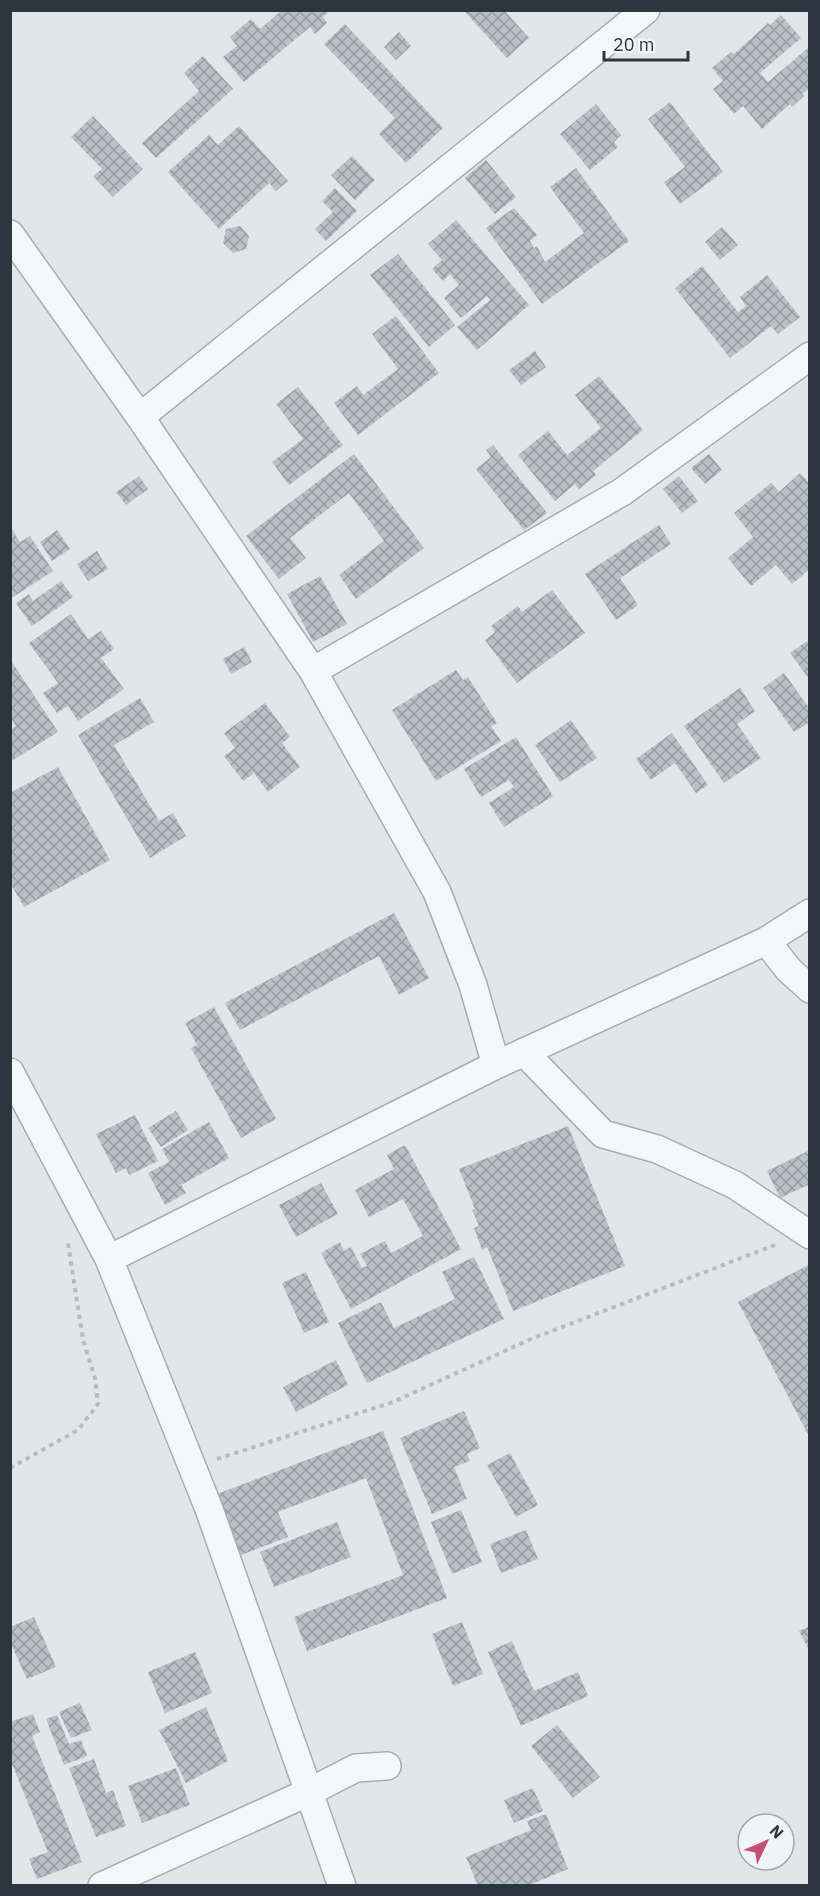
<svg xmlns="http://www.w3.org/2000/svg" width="820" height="1896" viewBox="0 0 820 1896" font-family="'IBM Plex Sans',sans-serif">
<defs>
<pattern id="building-cross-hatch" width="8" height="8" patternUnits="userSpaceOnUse" patternTransform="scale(1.5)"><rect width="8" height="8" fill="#b9c0c6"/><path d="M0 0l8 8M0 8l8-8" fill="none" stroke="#979da2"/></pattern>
</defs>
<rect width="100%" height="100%" fill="#e2e6e9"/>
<path fill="url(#building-cross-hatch)" d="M282,10h48l-7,7 4,6 -12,11 -5,-7 -66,55 -21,-25 14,-11 -7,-9 21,-18 9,10z
M466,10h38l25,28 -22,20 -42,-46z
M781,15l20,23 -41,35 8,9 40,-34 2,40 -8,6 2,2 -12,11 -2,-3 -28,25 -19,-23 -9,8 -21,-25 10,-8 -11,-13 19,-16 3,2 34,-31 2,2z
M345,24l98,104 -37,35 -27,-29 16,-16 -71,-74z
M399,32l12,14 -15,14 -12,-13z
M203,56l30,33 -77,69 -14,-15 57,-52 -15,-18z
M670,102l53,70 -43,32 -16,-22 21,-15 -37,-48z
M596,104l25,31 -7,7 4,5 -28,23 -30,-36z
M93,116l50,53 -30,28 -20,-21 9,-7 -31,-32z
M239,126l49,55 -12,10 -7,-8 -50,46 -51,-57 41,-37 9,10z
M352,156l23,24 -20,20 -24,-25z
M486,160l30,37 -21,17 -30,-36z
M576,168l53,73 -87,63 -56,-76 28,-20 23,27 -7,6 4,7 3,-2 8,16 39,-29 -34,-46z
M335,188l22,23 -31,30 -11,-12 18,-17 -11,-11z
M456,220l73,85 -52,45 -20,-23 33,-27 -3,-4 -26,22 -17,-20 15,-13 -9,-11 -7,7 -11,-12 10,-9 -14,-16z
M240,226l9,10 -3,13 -13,4 -10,-10 3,-14z
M722,227l16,18 -18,15 -15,-18z
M398,254l57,71 -26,22 -59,-72z
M702,266l36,46 8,-6 -6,-9 27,-22 33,42 -22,17 -7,-8 -41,32 -55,-70z
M396,316l43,57 -81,62 -24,-32 23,-17 6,9 35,-26 -26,-35z
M535,351l11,16 -25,18 -12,-15z
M599,376l44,54 -50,41 3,4 -17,14 -4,-5 -20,17 -37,-46 30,-24 19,24 34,-27 -26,-33z
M298,387l45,58 -54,40 -17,-23 31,-23 -27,-35z
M493,445l54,68 -23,17 -48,-61 15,-12 -5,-7z
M354,454l70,94 -68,51 -17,-24 45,-34 -35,-48 -59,45 16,20 -27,21 -33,-43z
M709,454l13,16 -17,14 -14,-16z
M800,473l10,11v85l-18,15 -16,-19 -25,21 -23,-28 25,-21 -19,-24 37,-30 8,9z
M139,476l9,13 -22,16 -10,-13z
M679,476l19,25 -16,12 -19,-24z
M659,525l12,19 -51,34 18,27 -22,15 -31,-46z
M10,526l10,16 10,-6 23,35 -43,28z
M57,530l13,19 -18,12 -12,-19z
M97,551l11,18 -20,12 -11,-17z
M320,576l27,48 -34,18 -26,-48z
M61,581l12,16 -41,29 -16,-23 13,-9 4,7z
M552,590l33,43 -68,50 -32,-43 10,-8 -4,-6 27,-20 4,6z
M71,614l17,25 13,-8 13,18 -13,9 23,31 -46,32 -10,-15 -11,7 -14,-20 15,-10 -29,-40z
M810,639v41l-20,-27z
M244,647l8,15 -21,12 -8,-15z
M12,662l46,70 -48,30v-33l6,-3 -6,-9z
M456,670l7,10 5,-3 29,46 -6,3 10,15 -65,40 -44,-71z
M784,673l26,36v13l-16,10 -31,-44z
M740,688l15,23 -18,13 24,34 -37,25 -40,-57z
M140,698l14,24 -40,23 45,76 14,-8 13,23 -36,22 -72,-123z
M265,703l25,34 -8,6 18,24 -32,25 -14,-19 -11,8 -19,-25 11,-8 -11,-15z
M571,720l26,38 -37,24 -25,-37z
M672,733l36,52 -12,8 -21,-30 -24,17 -15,-21z
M516,737l37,59 -49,31 -15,-24 25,-16 -5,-7 -28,17 -17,-28z
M58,767l52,93 -86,47 -12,-21 -2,1v-94z
M394,913l35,65 -30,17 -20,-39 -139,74 -15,-27z
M214,1007l62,112 -35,19 -50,-90 6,-3 -12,-22z
M176,1111l12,19 -27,17 -13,-19z
M135,1115l23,46 -29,14 -3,-7 -10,5 -20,-39z
M209,1122l20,36 -48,27 5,8 -21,12 -17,-32 21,-11 -7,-13z
M568,1126l57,140 -112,45 -26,-64 -5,3 -8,-22 5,-2 -7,-16 3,-1 -16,-40z
M405,1145l56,104 -110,60 -30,-56 19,-11 4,9 7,-4 11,21 5,-2 -7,-12 25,-13 6,12 32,-17 -20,-37 -34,18 -14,-27 39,-21 -7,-14z
M810,1150v34l-30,14 -13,-27z
M321,1183l17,31 -42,23 -17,-32z
M474,1257l30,62 -137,64 -29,-60 43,-21 13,26 61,-29 -13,-27z
M810,1264v174l-72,-136z
M306,1272l23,50 -25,11 -22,-50z
M336,1360l12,25 -52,27 -13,-25z
M464,1411l16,37 -13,6 3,7 -16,6 13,32 -35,15 -32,-76z
M383,1431l64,167 -140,53 -13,-34 109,-42 -37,-97 -88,34 10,25 -52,20 -24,-61z
M510,1453l28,52 -22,12 -29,-52z
M461,1510l21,52 -30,12 -21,-52z
M337,1522l14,35 -77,30 -14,-35z
M526,1530l12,29 -37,14 -11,-29z
M34,1617l22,50 -29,12 -17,-37v-15z
M462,1622l21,52 -30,12 -21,-52z
M810,1626v26l-11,-21z
M512,1641l22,50 44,-19 10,24 -67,30 -33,-74z
M195,1652l17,41 -47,20 -17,-41z
M80,1703l12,27 -21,8 -12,-26z
M206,1707l22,54 -42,22 -27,-53z
M33,1714l7,18 -8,4 50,126 -45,17 -8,-20 19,-7 -38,-93v-37z
M57,1715l12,29 12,-4 6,16 -23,9 -18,-46z
M557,1725l43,52 -27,21 -42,-52z
M94,1759l12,34 7,-3 13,36 -30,11 -27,-69z
M176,1768l14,37 -48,18 -14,-37z
M533,1788l10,23 -29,12 -10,-23z
M546,1814l22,55 -41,17h-49l-12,-29 65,-27 -4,-9z"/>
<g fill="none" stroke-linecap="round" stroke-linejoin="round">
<defs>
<path id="minor" d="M10,234l130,183 173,254 124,221 36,93 23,80 -387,194
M140,417l506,-407
M313,671l309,-179 188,-136
M766,941l23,29 21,19
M524,1052l79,82 54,15 78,36 75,50
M496,1065l270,-124 44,-28
M10,1072l99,187 100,250 133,377
M102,1886l207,-94 47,-24 31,-2"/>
</defs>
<use href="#minor" stroke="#a7aeb3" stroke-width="30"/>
<path stroke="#b8bcc1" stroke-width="4" stroke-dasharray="4.5 4.5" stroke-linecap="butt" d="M217,1459l176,-57 138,-63 244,-94
M10,1468l68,-38 20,-26 -3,-26 -12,-38 -15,-97"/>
<use href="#minor" stroke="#f4f6f8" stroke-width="27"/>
</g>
<rect width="820" height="1896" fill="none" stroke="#2b3640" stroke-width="24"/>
<g transform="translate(766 1842) rotate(46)"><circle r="28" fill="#f1f4f7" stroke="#a2a8ae" stroke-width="1.5"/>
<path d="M0-4.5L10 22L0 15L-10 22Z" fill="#c55073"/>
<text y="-9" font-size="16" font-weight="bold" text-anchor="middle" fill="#2b3640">N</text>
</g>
<path d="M604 51v9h84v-9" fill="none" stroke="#2b3640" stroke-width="3"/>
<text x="613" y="51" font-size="18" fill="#2b3640" stroke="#f1f4f7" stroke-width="4.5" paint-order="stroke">20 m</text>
</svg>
